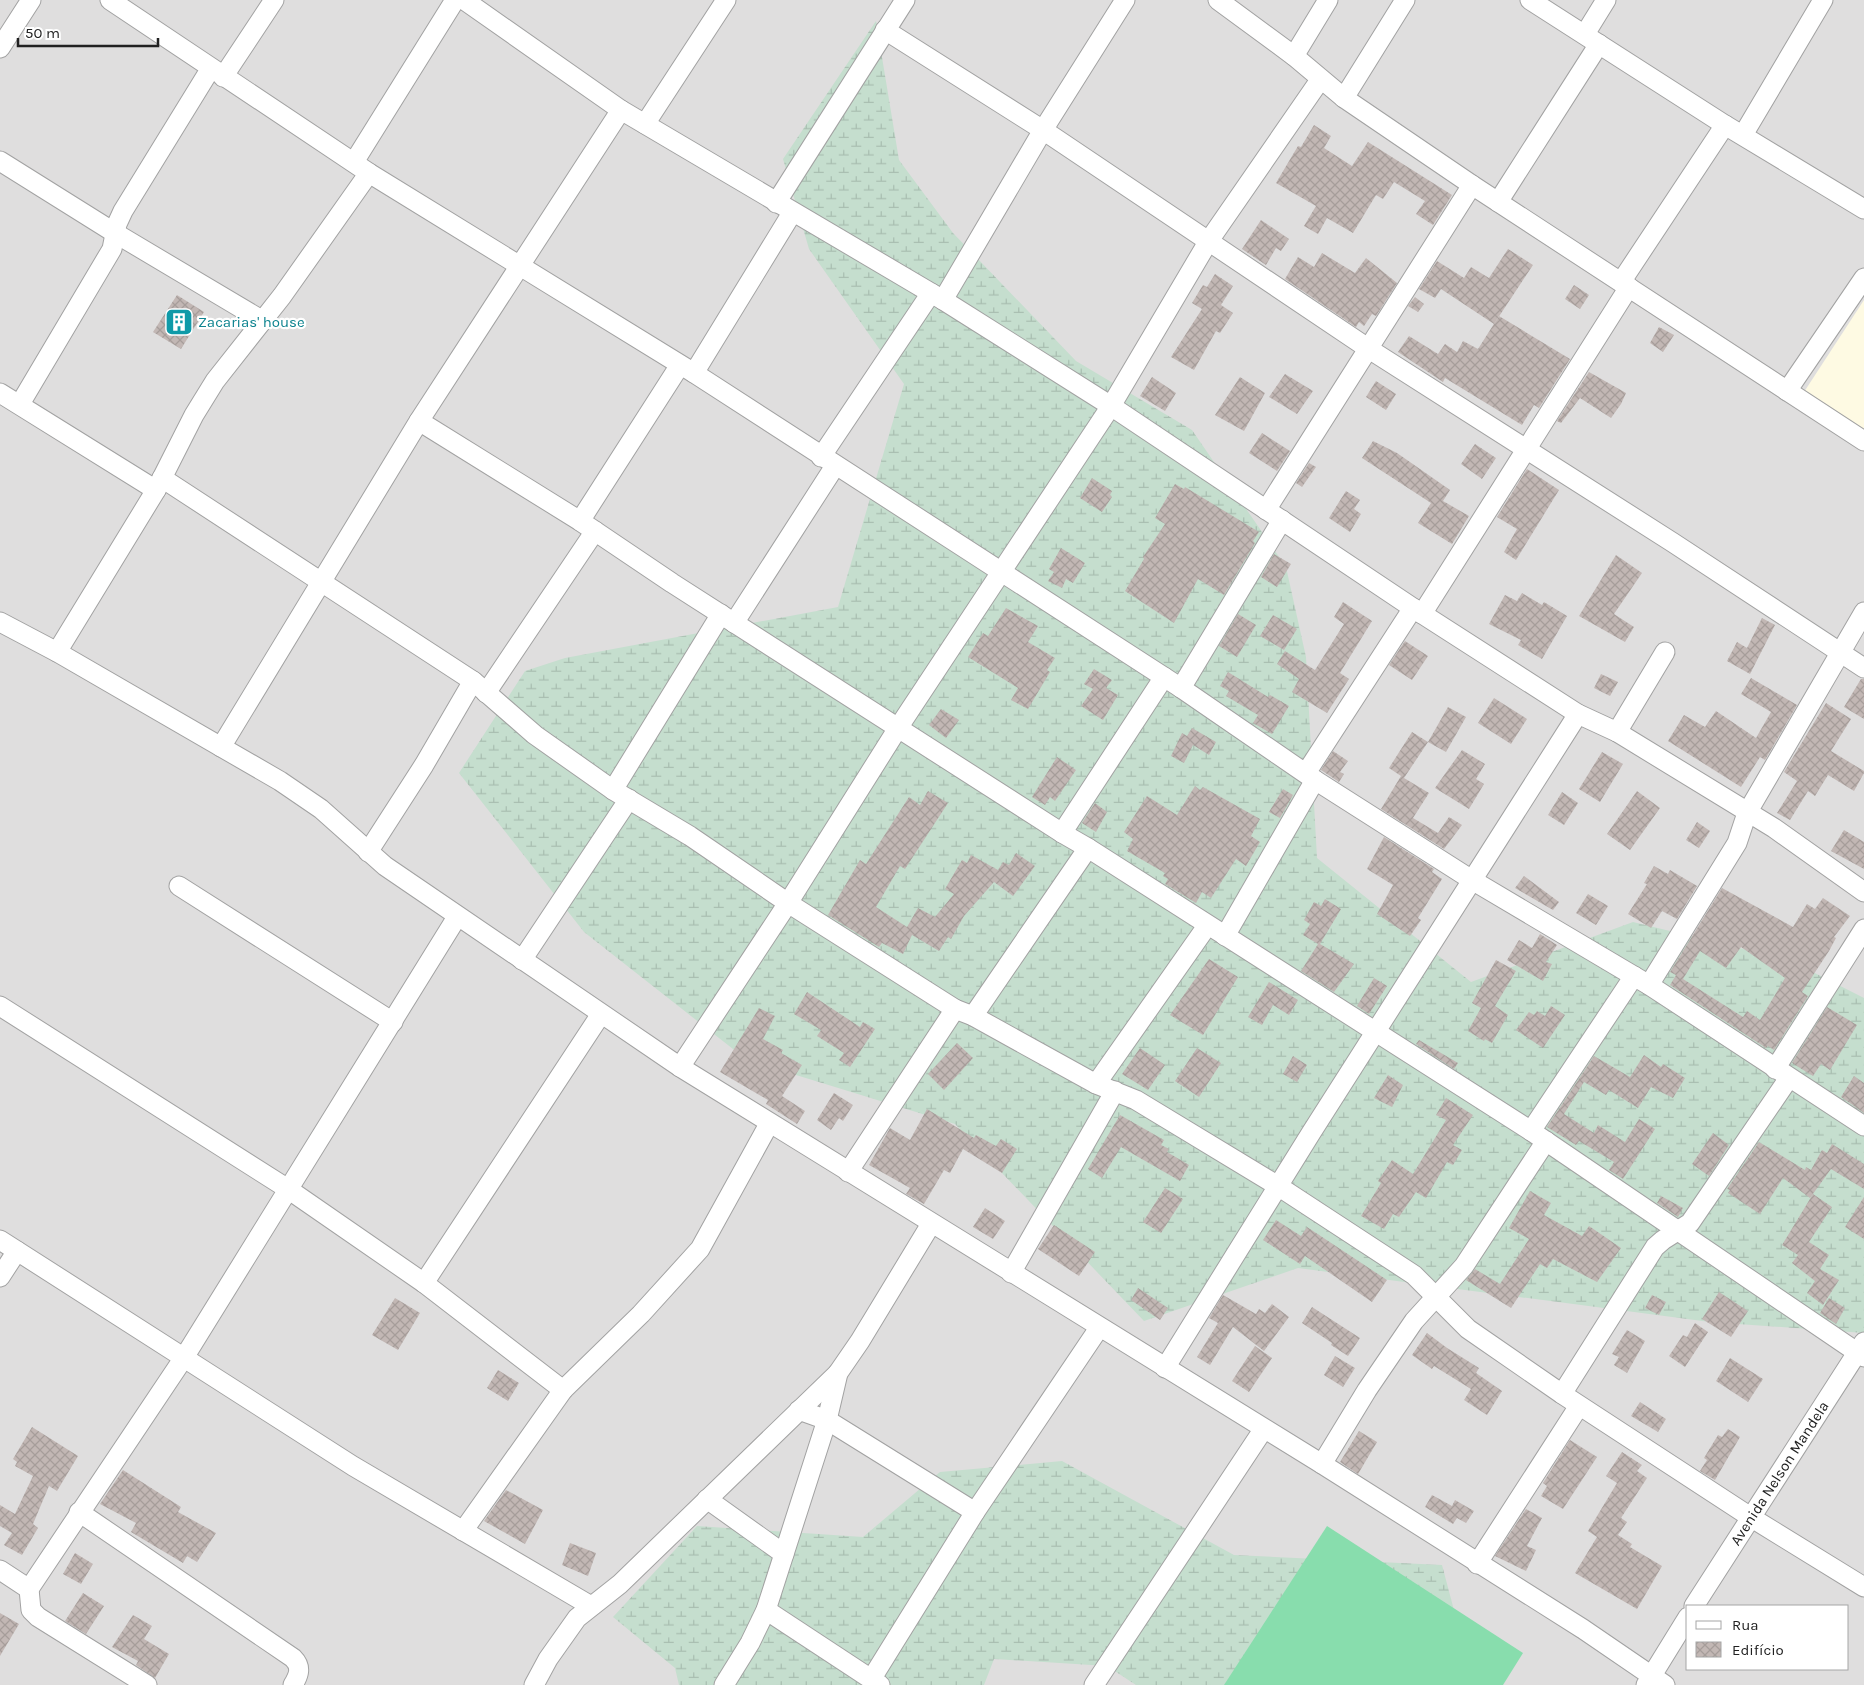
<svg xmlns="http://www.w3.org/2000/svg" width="1864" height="1685" viewBox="0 0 1864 1685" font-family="Karla,sans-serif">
<defs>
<pattern id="wetland-marsh" width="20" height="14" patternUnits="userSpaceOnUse" patternTransform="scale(1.25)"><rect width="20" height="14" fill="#c5dece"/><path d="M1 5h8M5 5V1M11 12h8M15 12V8" fill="none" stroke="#a9beb1"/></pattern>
<pattern id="building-cross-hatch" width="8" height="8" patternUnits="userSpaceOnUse" patternTransform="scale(1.25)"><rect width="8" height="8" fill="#c2b7b4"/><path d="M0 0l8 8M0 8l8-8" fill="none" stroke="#a69d9a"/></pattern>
</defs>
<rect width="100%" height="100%" fill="#f1ece8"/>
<path fill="#dfdede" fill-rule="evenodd" d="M0,0h1864v1685h-1864zM1688,1606h160v63h-160z"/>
<path fill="#fefae3" d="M1864,300v130l-60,-38z"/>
<path fill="url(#wetland-marsh)" d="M876,21l23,139 54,73 123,128 116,69 94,137 20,90 11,201 154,124 162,-60 156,38 75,38v335l-154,-11 -412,-54 -154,53 -189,-197 -208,-64 -163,-128 -125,-159 66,-102 40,-13 273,-51 66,-223 -95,-135 -26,-90z
M1062,1461l172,94 208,10 25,94 -9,26h-322l-29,-19 -113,-7 -10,26h-305l-4,-17 -62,-51 84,-91 166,11 77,-65z"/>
<path fill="#88ddad" d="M1327,1526l196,127 -20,32h-279z"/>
<path fill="url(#building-cross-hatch)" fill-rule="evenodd" d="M1314,125l17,11 -7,12 28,18 16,-24 84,53 -19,30 -17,-11 9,-13 -31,-19 -11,17 -7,-4 -23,38 -26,-15 -9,16 -14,-8 12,-20 -40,-23 22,-37 3,1z
M1261,220l28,19 -8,12 -5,-3 -10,17 -24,-16z
M1508,249l25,16 -39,59 -53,-35 -6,9 -16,-9 18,-28 27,17 7,-11 18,11z
M1322,253l33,20 11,-15 31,25 -21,33 -4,-2 -8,12 -5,-4 -3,5 -71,-48 13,-22 16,10z
M1215,274l18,12 -12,19 12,8 -13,20 -4,-2 -22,39 -23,-13 31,-48 -10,-6 11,-18 4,2z
M1574,285l15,10 -9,14 -15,-10z
M177,295l27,17 -23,37 -28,-17z
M1415,297l9,7 -6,8 -10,-6z
M1499,316l71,43 -31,49 -5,-3 -12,20 -77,-47 -2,4 -45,-30 11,-16 29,18 7,-10 12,8 6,-11 15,8z
M1659,327l15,8 -11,17 -13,-9z
M1589,372l37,21 -5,11 -10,14 -31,-20 -19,25 -4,-2z
M1285,374l28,17 -16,23 -28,-17z
M1152,377l24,16 -11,18 -25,-15z
M1240,377l25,16 -21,38 -29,-16z
M1376,381l20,13 -10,16 -20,-13z
M1262,433l28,18 -13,20 -28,-18z
M1373,441l24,12 53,37 -7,11 26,15 -17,28 -34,-21 13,-20 -69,-45z
M1475,444l21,14 -14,21 -21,-15z
M1309,463l7,4 -14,20 -6,-4z
M1527,469l32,21 -43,70 -12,-8 13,-23 -20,-12z
M1092,478l20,13 -2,4 2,2 -10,15 -22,-14z
M1175,484l9,5 1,-2 74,45 -6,9 2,2 -31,52 -26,-16 -24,44 -49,-32 19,-32 -1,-2 22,-33 -10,-6z
M1346,491l14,9 -6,9 7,5 -11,18 -21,-14z
M1061,548l24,15 -12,20 -7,-4 -4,9 -14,-7 6,-9 -5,-3z
M1274,554l17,10 -14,23 -16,-10z
M1616,555l26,18 -28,41 20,13 -9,15 -46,-26z
M1522,593l20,12 2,-3 23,14 -25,43 -24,-14 3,-5 -32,-16 16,-29 12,6z
M1343,602l29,19 -32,52 9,6 -22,34 -35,-21 7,-13 -22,-15 8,-13 30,19 29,-46 -10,-7z
M1006,608l32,18 -10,16 27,16 -8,12 3,2 -22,37 -17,-9 7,-12 -50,-31 15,-24 5,3z
M1238,614l18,11 -19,32 -18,-11z
M1273,615l24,14 -13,21 -24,-14z
M1762,618l13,7 -25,49 -23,-13 10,-19 10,6z
M1405,641l23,15 -16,24 -23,-15z
M1094,669l18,11 -6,8 12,7 -15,25 -22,-14 12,-17 -9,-5z
M1228,672l40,25 2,-2 19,11 -17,28 -19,-11 5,-8 -32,-19 3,-5 -9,-5z
M1601,674l17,8 -8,14 -16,-8z
M1751,678l46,27 -32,55 -5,-3 -19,30 -73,-46 16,-26 21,12 11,-16 40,27 15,-26 -30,-18z
M1861,679h3v40l-20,-12z
M1494,698l33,21 -16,25 -33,-21z
M1826,703l25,16 -20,32 33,20v2l-10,18 -26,-16 -13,21 -7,-5 -18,29 -13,-7 20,-32 -13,-9z
M1448,707l18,10 -20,35 -18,-10z
M941,709l18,11 -13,18 -17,-13z
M1192,728l24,14 -7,13 -16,-10 -9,18 -13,-7 11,-23 5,3z
M1412,732l16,10 -24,36 25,15 -16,25 25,15 11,-16 13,8 -18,24 -63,-40 20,-33 -12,-8z
M1462,750l23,14 -9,15 8,5 -15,25 -34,-21z
M1333,751l15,10 -8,11 4,2 -5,8 -18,-12z
M1602,752l21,12 -23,38 -21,-13z
M1057,757l19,13 -21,31 -5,-4 -5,8 -13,-8z
M1195,786l5,4 3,-3 57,32 -9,17 9,6 -14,24 -10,-7 -25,39 -9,-6 -6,11 -31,-19 3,-5 -5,-3 2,-3 -38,-22 6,-12 -9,-7 23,-36 30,19z
M1283,789l10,6 -13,23 -11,-6z
M928,791l20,12 -43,66 -5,-3 -24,41 31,20 11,-19 17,9 19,-23 -9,-5 17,-29 5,3 4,-8 27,15 5,-8 6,3 7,-12 19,13 -22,30 -19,-14 -30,34 -13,23 -3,-2 -9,14 -27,-16 -9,19 -21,-11 -3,4 -51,-32 32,-55 6,4 43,-67 11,8z
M1637,791l23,17 -30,42 -23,-16z
M1562,792l16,11 -14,22 -16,-10z
M1095,803l12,9 -11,20 -14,-9z
M1697,822l13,9 -11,17 -13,-8z
M1844,830l20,12v27l-33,-18z
M1384,837l50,32 -2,3 10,7 -24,39 3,2 -11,16 -33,-22 16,-29 -26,-16z
M1654,866l14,8 2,-4 27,16 -20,33 -15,-8 -11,17 -23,-14 19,-30 -3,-1z
M1524,876l35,26 -6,8 -38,-22z
M1722,888l71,39 14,-23 8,5 8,-11 27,18 -16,21 2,1 -7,13 -27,41 6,4 -34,54 -6,-4 -2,2 -96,-63 6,-10 -6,-3zM1741,947l44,31 -25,42 -13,-9 -4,6 -60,-38 17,-28 26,17z
M1588,894l20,12 -12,19 -20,-12z
M1325,899l16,10 -21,35 34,20 -20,28 -33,-21 17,-27 -15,-9 7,-11 -6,-4 10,-18 7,4z
M1540,934l17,11 -11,17 6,2 -9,17 -36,-21 12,-20 13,8z
M1209,959l29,18 -35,58 -33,-20z
M1496,960l20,11 -21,35 13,9 -16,28 -7,-4 -1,2 -16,-10 13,-23 -9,-5z
M1374,978l13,8 -18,28 -12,-8z
M1269,982l29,18 -9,15 -16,-10 -11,20 -14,-8z
M807,992l53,35 3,-5 12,7 -25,38 -11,-7 5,-7 -27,-17 4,-6 -27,-16z
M1551,1006l14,9 -22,33 -27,-18 13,-18 5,3 3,-4 8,5z
M1827,1007l30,18 -27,45 -9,-6 -8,12 -21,-13z
M759,1008l16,8 -12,23 20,11 -2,3 21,12 -20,31 23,15 -8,13 -31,-20 2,-4 -48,-28z
M1419,1040l39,23 -4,6 -38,-25z
M957,1043l16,15 -29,32 -16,-16z
M1140,1048l25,17 -17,25 -26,-16z
M1197,1048l24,15 -22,34 -24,-16z
M1644,1055l17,12 2,-3 22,14 -12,20 -22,-11 -13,21 -29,-18 -3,5 -22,-13 -20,32 30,19 4,-8 27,17 14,-23 16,10 -32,50 -14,-9 5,-8 -35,-21 -3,4 -29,-18 47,-71 36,21z
M1293,1056l14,9 -10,17 -14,-8z
M1388,1075l15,10 -11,22 -18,-9z
M1854,1076l10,7v30l-23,-16z
M834,1093l19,12 -10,16 -4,-3 -8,12 -14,-10z
M1446,1098l27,17 -20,30 9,5 -9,15 -6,-3 -21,36 -10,-6 -17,25 -6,-3 -9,15 -23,-13 20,-33 -3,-2 14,-21 21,14 33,-54 -10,-5z
M927,1109l47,29 2,-3 20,11 5,-7 16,10 -15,24 -39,-24 -13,24 -6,-3 -20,34 -18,-10 4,-6 -41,-23 21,-37 20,12z
M1120,1115l44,25 -3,5 8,4 -2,3 22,13 -9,16 -59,-34 -19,31 -14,-9z
M1713,1133l16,12 -20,31 -17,-12z
M1759,1142l46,28 1,-3 5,3 11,-20 5,3 5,-9 32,20v25l-33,-20 -21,29 -27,-20 -23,36 -32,-21 2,-3 -3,-1z
M1165,1188l18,11 -22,34 -18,-11z
M1530,1191l21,12 -7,12 38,21 7,-10 32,22 -24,34 -44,-23 -6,9 -7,-4 -29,44 -45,-28 9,-11 25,15 29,-45 -20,-11z
M1813,1194l19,13 -23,35 20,13 -9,14 19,11 -16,25 -16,-12 8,-12 -23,-18 6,-8 -16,-10z
M1661,1196l22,12 -5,9 -21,-14z
M1864,1197v42l-19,-12z
M985,1208l20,13 -12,18 -20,-12z
M1276,1220l25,16 6,-9 80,53 -15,22 -67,-46 -5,8 -37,-24z
M1054,1225l41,27 -16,24 -41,-27z
M1138,1288l30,20 -8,12 -29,-20z
M1719,1292l29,19 -17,26 -29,-18z
M1223,1295l33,19 3,-5 6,4 7,-9 17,13 -25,34 -31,-24 -23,38 -13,-8 21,-34 -9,-5z
M1652,1295l14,7 -7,13 -14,-7z
M395,1298l25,15 -22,37 -26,-15z
M1829,1298l16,10 -9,16 -16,-11z
M1312,1307l48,31 -12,18 -17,-11 1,-2 -30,-20z
M1695,1323l13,9 -23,35 -16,-11 14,-21 4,2z
M1627,1330l18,11 -18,32 -13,-8 5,-8 -7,-3z
M1427,1333l20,15 32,20 -3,5 26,18 -15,24 -23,-15 7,-11 -37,-23 -2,3 -20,-14z
M1255,1346l17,12 -23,34 -17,-11z
M1335,1356l20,12 -12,19 -19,-12z
M1730,1358l33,21 -15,23 -32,-21z
M498,1370l21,13 -11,18 -21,-13z
M1640,1402l26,17 -8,13 -27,-16z
M32,1427l46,29 -21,35 -8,-5 -16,38 5,4 -16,27 -18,-10 8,-12 -12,-7v-21l15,9 18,-38 -18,-10 2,-4 -4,-3z
M1728,1429l12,8 -25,43 -15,-9 7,-11 -3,-2 14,-23 4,2z
M1359,1431l18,11 -19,32 -18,-12z
M1570,1440l27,17 -34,52 -22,-13 6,-10 -4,-3z
M1622,1452l20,13 -5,6 10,7 -26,40 6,4 -9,13 14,9 -2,3 32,19 -25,43 -62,-36 22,-36 -9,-6 29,-48 -11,-7z
M123,1470l58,37 -3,5 38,21 -19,29 -10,-6 -4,7 -52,-31 5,-9 -36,-19z
M506,1490l37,20 -18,34 -41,-23z
M1432,1495l20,11 3,-6 19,11 -8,12 -9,-5 -4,6 -28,-17z
M1526,1509l16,9 -15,28 9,4 -10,21 -31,-15z
M570,1543l26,10 -8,23 -26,-11z
M75,1553l18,11 -12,20 -18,-10z
M83,1593l21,13 -18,28 -21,-13z
M0,1613l19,11 -19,32z
M133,1615l19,11 -8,13 25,15 -14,24 -19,-13 2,-4 -26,-14z"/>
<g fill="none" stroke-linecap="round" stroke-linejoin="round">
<defs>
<g id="minor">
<path d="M110,0l259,173 325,200 487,315 134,92 157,100 177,105 215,141"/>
<path d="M464,0l157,110 322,190 168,106 302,202 165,106 39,18 157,96 90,64"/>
<path d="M1218,0l76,56 50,42 128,87 392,256"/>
<path d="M1530,0l195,125 139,84"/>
<path d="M885,30l158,100 326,219 303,193 192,126"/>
<path d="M1585,34l21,-34"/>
<path d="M0,48l31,-48"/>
<path d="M1294,56l34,-56"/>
<path d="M223,77l51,-77"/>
<path d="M1344,98l61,-98"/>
<path d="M645,124l81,-124"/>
<path d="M1743,135l80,-135"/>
<path d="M0,161l115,72 148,88"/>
<path d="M354,162l101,-162"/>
<path d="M1498,202l101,-158"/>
<path d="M776,203l129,-203"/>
<path d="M1621,282l104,-157"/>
<path d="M943,300l100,-170 82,-130"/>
<path d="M694,373l98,-160"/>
<path d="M1787,391l77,-113"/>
<path d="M0,393l156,97"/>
<path d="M20,404l92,-155 5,-25 6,-13 88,-143"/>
<path d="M419,421l161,100 92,62 390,250 26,15 443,283 333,226"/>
<path d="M821,457l110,-164"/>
<path d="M162,478l311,203 62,54 78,55 77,46 98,67 167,106 18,7 123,68 40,16 142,86 136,89 54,54 94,65 190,124 112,69"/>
<path d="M1266,510l206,-325"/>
<path d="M580,521l100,-156"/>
<path d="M1422,614l207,-327"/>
<path d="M0,622l57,30 223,129 41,28 64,57 295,201 642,397 261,165 82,56"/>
<path d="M734,623l101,-157"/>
<path d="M57,652l99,-162 38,-75 21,-34 67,-85 87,-123"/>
<path d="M1181,688l101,-168"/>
<path d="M486,693l109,-162"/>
<path d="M1617,732l48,-80"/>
<path d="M221,747l198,-326 202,-311"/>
<path d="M1306,773l107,-165"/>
<path d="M613,790l108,-176"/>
<path d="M1062,833l102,-156"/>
<path d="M368,852l56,-87 49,-84"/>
<path d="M179,886l214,136"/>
<path d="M1225,936l90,-156"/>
<path d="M522,960l107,-161"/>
<path d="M1649,985l88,-142 10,-30 117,-201"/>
<path d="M0,1006l288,183 136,94 139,107"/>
<path d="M973,1016l115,-168"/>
<path d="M680,1067l108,-164 110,-175 213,-322 97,-164 112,-162"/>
<path d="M1775,1069l89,-140"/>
<path d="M1096,1084l111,-158"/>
<path d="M1531,1131l103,-155"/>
<path d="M848,1172l107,-163"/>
<path d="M0,1240l353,226 238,140"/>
<path d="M1011,1273l104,-182"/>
<path d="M0,1277l17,-26"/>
<path d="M424,1283l177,-269"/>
<path d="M1165,1368l146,-235 267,-419"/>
<path d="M1562,1394l93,-147 8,-7 27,-17 99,-145"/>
<path d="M799,1410l28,10 148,92"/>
<path d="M1322,1464l45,-74 47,-69 50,-55 82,-125"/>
<path d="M707,1499l77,55"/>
<path d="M79,1512l214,146c9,9 6,17 0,27"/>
<path d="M463,1531l100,-141 78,-76 59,-65 69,-125"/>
<path d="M1477,1564l102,-158"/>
<path d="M0,1570l29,19 2,21 7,7 109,68"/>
<path d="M29,1589l156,-233 272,-439"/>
<path id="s1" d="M1694,1606l170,-264"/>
<path d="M766,1610l114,75"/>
<path d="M872,1678l103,-166 124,-184"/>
<path d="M534,1685l14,-26 29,-41 43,-34 218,-211"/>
<path d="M724,1685l26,-42 16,-33 61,-190 11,-47 22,-32 71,-117"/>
<path d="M1094,1685l169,-255"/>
<path d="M1646,1685l42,-68"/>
</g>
</defs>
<use href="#minor" stroke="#a2a2a2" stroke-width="21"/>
<use href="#minor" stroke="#fff" stroke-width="19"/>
</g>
<defs>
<symbol id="building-square" viewBox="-11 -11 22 22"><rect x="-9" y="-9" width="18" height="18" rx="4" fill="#0f9aa8" stroke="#fff"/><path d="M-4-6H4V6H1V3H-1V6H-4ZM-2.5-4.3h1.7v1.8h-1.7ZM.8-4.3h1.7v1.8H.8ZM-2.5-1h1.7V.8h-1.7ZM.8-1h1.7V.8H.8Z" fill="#fff"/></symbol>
</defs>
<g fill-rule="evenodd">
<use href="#building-square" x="163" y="306" width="32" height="32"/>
</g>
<g text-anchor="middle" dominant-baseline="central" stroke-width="4.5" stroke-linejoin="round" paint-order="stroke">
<g font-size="15" fill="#0d838f" stroke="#fff" text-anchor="start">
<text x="198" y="322">Zacarias' house</text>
</g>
<g font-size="15" fill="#212121" stroke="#fff">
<text stroke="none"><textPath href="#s1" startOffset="158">Avenida Nelson Mandela</textPath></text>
</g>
</g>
<rect x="1686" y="1605" width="162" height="65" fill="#ffffff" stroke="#a6a6a6"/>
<rect x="1696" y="1621" width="25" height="8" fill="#ffffff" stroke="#a6a6a6"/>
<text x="1732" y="1630" font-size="15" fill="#212121">Rua</text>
<rect x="1696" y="1642" width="25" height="15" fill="url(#building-cross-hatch)" stroke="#a6a6a6"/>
<text x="1732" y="1655" font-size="15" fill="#212121">Edifício</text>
<path d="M18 38v8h140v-8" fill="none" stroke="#212121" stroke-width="2.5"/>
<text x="25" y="38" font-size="15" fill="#212121" stroke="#ffffff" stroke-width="4" paint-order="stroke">50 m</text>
</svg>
